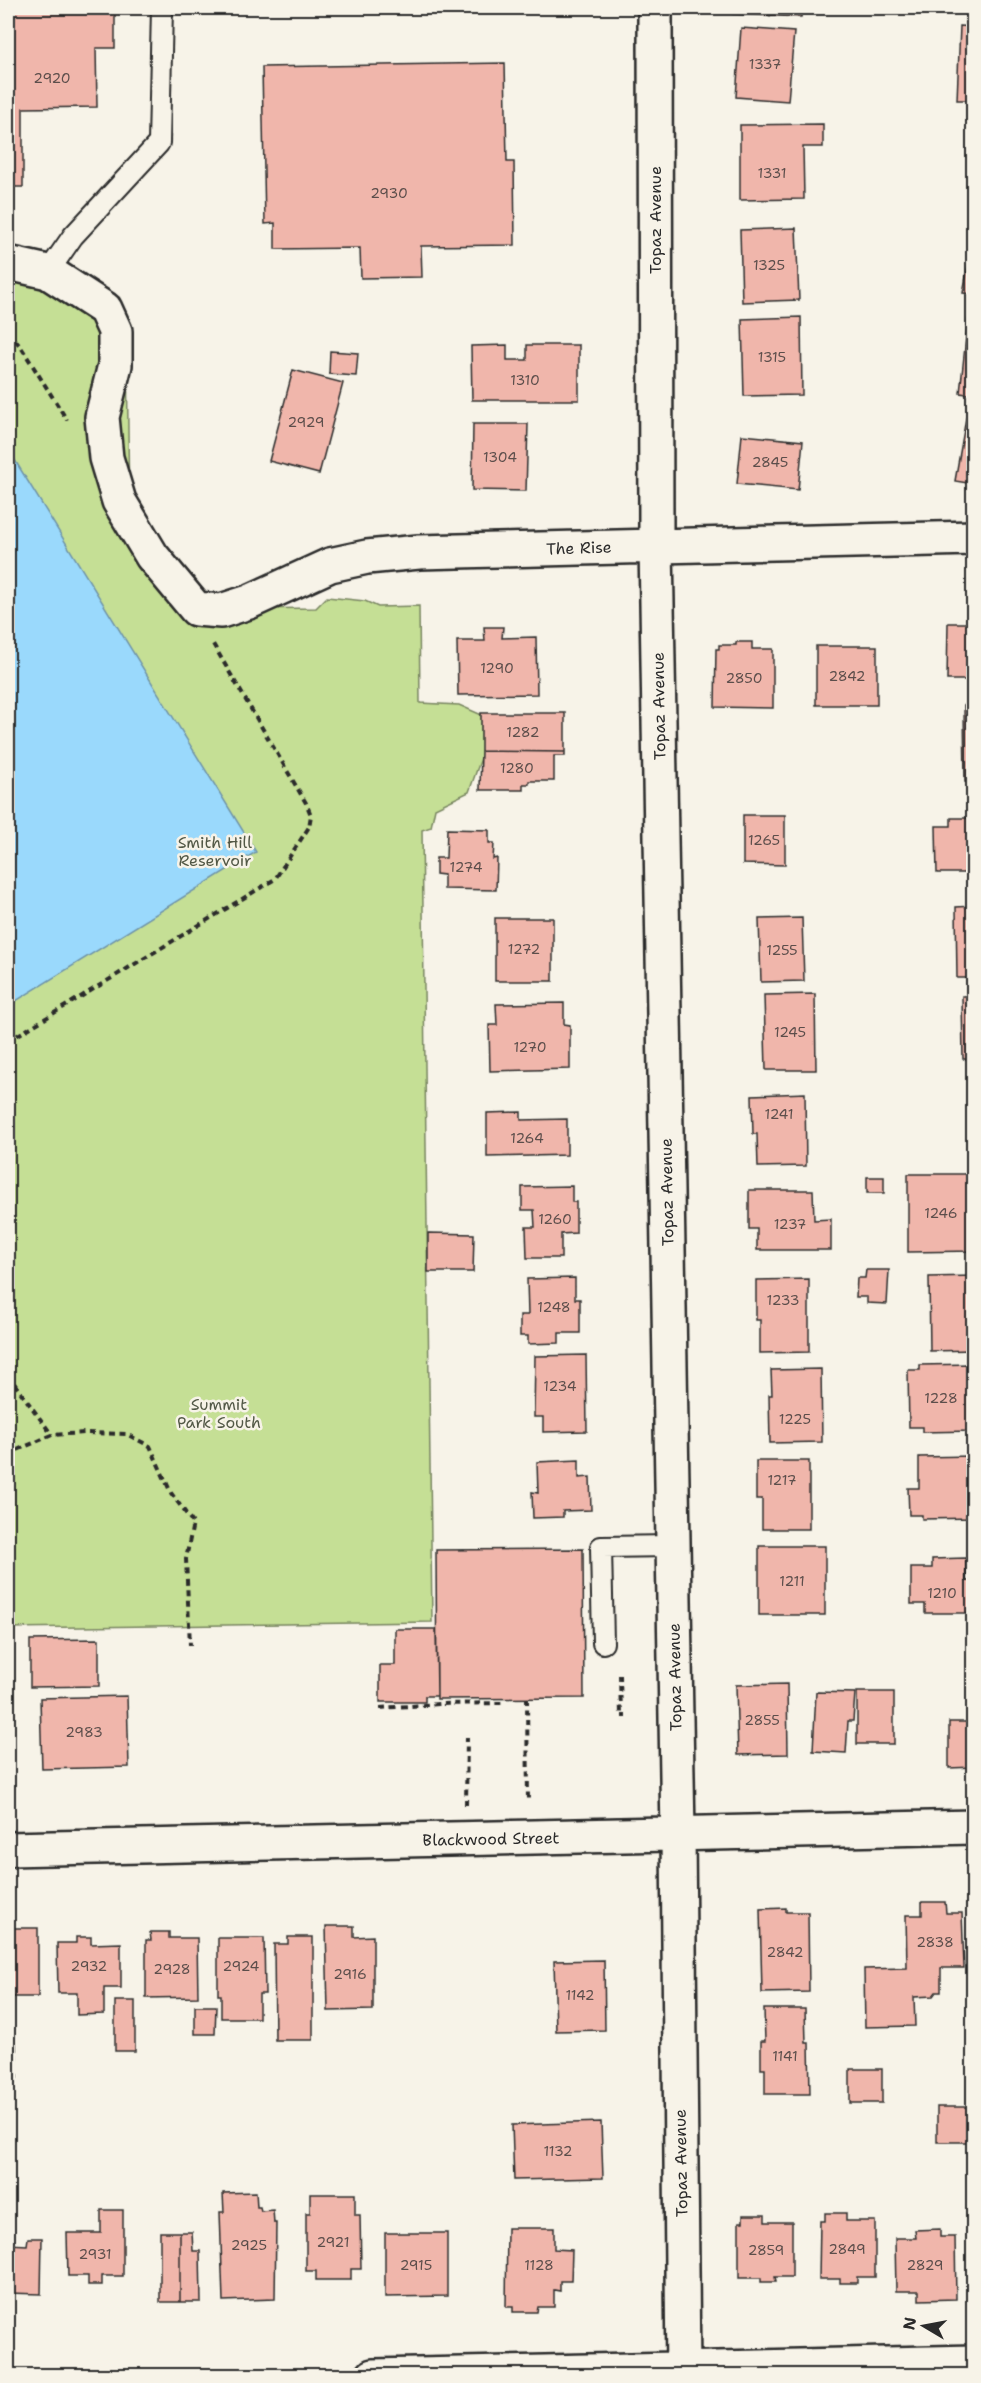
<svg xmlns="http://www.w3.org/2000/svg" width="981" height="2383" viewBox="0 0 981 2383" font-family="'Shantell Sans',sans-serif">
<rect width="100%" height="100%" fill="#f7f3e8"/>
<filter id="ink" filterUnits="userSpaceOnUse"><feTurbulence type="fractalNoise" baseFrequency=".0167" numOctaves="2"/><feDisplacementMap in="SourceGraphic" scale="12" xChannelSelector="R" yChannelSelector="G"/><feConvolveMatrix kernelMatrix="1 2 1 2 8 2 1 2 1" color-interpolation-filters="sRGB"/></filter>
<g filter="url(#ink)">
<path fill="#c5df95" stroke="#788560" stroke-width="1.5" d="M8,275l35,11 29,15 2,9 53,35 2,170 59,95 128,-2 11,-11 38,4 13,6 41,-1 1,97 39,2 25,11 2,28 -17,48 -34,16 -4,19 -9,3 10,792 -424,6z"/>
<path fill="#9ad9fc" stroke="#6e93a8" stroke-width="1.5" d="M8,449l248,403 -248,154z"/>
<path fill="#f0b6ab" stroke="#2b2b2b" stroke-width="1.5" d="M8,8h107v40h-19l1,59 -74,1v79h-15z
M733,8h69l-1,9 -68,-3z
M960,26l14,1v73h-17z
M741,28l53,4 -6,69 -52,-4z
M505,63l2,99h7l1,83 -94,1 1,31 -61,1 -1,-30 -85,1v-26l-10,1 -3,-157z
M823,124v23h-20l1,52 -64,1v-75z
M796,228l3,72 -57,2 -2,-72z
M974,233v61l-11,-1z
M801,317l1,78 -58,1 -2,-77z
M968,319h6v76l-14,-2z
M507,345v15h20v-15h52v55h-107l-1,-54z
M330,351l28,2 -2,23 -27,-2z
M293,370l50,13 -24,91 -50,-13z
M966,418l8,1v65l-19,-3z
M473,424h55l-2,67 -54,-1z
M742,435l61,6 -5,49 -61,-6z
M948,623h26v57h-27z
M484,627h19l-1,11 34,-1 1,57 -79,1 -1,-54h28z
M736,642h16v7h21v59l-58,-1 1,-58h3v-4h17z
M816,646h61v59h-61z
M964,705h10v77h-9z
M481,713h84v39l-84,-1z
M481,751l84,1v4h-11v25h-25v3h-6v6h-43z
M743,815h42v50l-42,-1z
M951,818h23v55h-37l-1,-47h15z
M447,829l42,1v13h5l-1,16 4,-1 -1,32 -52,-1v-14l-8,-1v-16h10z
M974,906v78h-2v-6h-15l-1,-71z
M495,918h58v63h-58z
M802,918l2,63 -43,1 -2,-63z
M815,994l1,76h-50l-2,-75z
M962,996h12v63h-11z
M564,1003v21l6,1v44l-80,2 -1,-46h8l-1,-21z
M805,1093l1,73 -48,1 -1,-33h-4l-1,-39z
M521,1112v8l46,-1v36l-80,2v-44z
M908,1174h66v77l-66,1z
M867,1177h17v16h-17z
M572,1186v16h4v31l-15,1v24h-34l-1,-31h9l-1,-17h-12v-23z
M749,1190h64l1,30 17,-1v31h-74v-21h-8z
M428,1233l46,1 -1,38h-45z
M866,1270h23l-2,34 -20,-1v-6h-11l1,-19h8z
M974,1276v74l-44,1 -1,-74z
M575,1278v21h5v34h-21v10l-31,1v-8h-8v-21h8l-1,-36z
M809,1279v73l-49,1v-33h-4v-40z
M586,1355l1,76 -44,1v-15h-9l1,-61z
M974,1364v67l-52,1v-5h-13l-1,-57h12v-5z
M821,1369l1,73 -52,1 -1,-48h3l-1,-25z
M974,1456v62l-52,1v-4h-13l-1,-27h11v-31z
M579,1460v18l11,-1 1,33 -28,1v6l-30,1 -1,-26 6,1 -1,-31z
M756,1461h53v68h-47v-30h-6z
M759,1546h66v69h-66z
M583,1549l1,149 -147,1 -1,-149z
M966,1558v23h7v32h-48v-9h-14v-36h21v-9z
M395,1629h41l1,67h-12v6h-45v-37h15z
M99,1639v47l-69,1v-47z
M787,1684l1,70 -50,1 -2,-70z
M816,1692l39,1 -2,28h-5l-2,32 -33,-2z
M857,1692h37v52h-37z
M127,1696l2,71 -87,2 -2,-71z
M949,1722h25v45l-25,1z
M922,1902h23l1,11h16l2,55h-23v24h-5l-3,4 -19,1 1,29 -50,1 -1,-58 43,-1 -1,-53h16z
M786,1908v4h22l1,80 -47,1 -2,-84z
M326,1926h28v11l19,-1v74l-45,1z
M8,1928h30v69h-30z
M150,1932h19v6h28l1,59 -52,1v-58h5z
M76,1937h15v7l30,-1v45h-17v26l-27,1v-22h-19l-1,-50h19z
M288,1937h25v103h-38l-1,-96h14z
M218,1938h46l1,56h-6v24h-38v-23h-3z
M604,1960l1,70 -49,1 -2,-70z
M115,2001h20v50h-20z
M195,2006h21l-1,28h-20z
M764,2009h41l1,34h3l1,51h-45v-25h-4v-28h4z
M8,2044h8l1,34 -9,1z
M850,2069h32v34h-32z
M937,2107h31v35h-31z
M601,2122l2,56 -89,2 -2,-55z
M256,2192l1,15h3l1,4 12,-1 1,13h2l-1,76 -52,2 -3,-89h4l-1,-19z
M310,2194h45v21h5l1,54h-10v11h-35v-9h-10v-58h4z
M101,2210h22v66h-21v9h-14v-9h-20l-1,-43h34z
M825,2213h21v8h29v56h-18v6h-17v-4h-21l1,-58h5z
M743,2215h22v7h27v55h-17l1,5h-15v-4h-22v-56h4z
M507,2228h47v21l18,1 -1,31h-11v10l-6,-1v17h-16l-1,5h-24v-5h-7z
M940,2229v8h15l1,62 -37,1v-9h-23l-1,-53h21l-1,-8z
M160,2232h20v70h-20z
M180,2232h12l1,19h7l1,51h-21z
M385,2233h62v63l-62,1z
M28,2238h14l-1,56 -33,-1v-49l19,1z"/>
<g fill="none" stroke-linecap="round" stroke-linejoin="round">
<defs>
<path id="service" d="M48,272l25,-36 86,-93 3,-135
M603,1643l-2,-96 72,-1"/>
<path id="minor" d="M655,8l1,537 22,1290 5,541
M8,263l40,9 57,37 10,22v34l-13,52 4,41 13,43 33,55 44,53 25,2 28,-9 81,-37 37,-8 52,-5 555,-14
M8,1849l966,-22
M373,2376l601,-14"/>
</defs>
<use href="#service" stroke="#2b2b2b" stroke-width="24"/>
<use href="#minor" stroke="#2b2b2b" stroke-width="38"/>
<path stroke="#2b2b2b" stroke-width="4" stroke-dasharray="6 4.5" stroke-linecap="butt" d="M8,332l13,15 46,73
M8,1041l267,-162 34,-52 2,-12 -5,-12 -93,-159
M8,1375l44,60
M8,1454l44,-19 33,-2 41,1 24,12 21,47 22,30 -7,36 4,86
M620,1675l1,41h5
M527,1698l1,104
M380,1708l60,-4 62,-1
M466,1805l1,-68"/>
<use href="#service" stroke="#f7f3e8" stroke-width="20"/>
<use href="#minor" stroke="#f7f3e8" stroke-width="33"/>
</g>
</g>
<g text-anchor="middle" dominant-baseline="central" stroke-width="5" stroke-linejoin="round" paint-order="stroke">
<g font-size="14" fill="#5c4e4b">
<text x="765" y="64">1337</text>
<text x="52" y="78">2920</text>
<text x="772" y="173">1331</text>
<text x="389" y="193">2930</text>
<text x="769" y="265">1325</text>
<text x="772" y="357">1315</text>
<text x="525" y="380">1310</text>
<text x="306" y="422">2929</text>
<text x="500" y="457">1304</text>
<text x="770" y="462">2845</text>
<text x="497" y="668">1290</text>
<text x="847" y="676">2842</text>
<text x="744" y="678">2850</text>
<text x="523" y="732">1282</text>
<text x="517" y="768">1280</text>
<text x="764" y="840">1265</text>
<text x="466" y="867">1274</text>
<text x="524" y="949">1272</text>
<text x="782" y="950">1255</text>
<text x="790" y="1032">1245</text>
<text x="530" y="1047">1270</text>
<text x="779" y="1114">1241</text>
<text x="527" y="1138">1264</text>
<text x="941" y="1213">1246</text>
<text x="555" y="1219">1260</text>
<text x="790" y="1224">1237</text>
<text x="783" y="1300">1233</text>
<text x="554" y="1307">1248</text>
<text x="560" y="1386">1234</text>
<text x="941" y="1398">1228</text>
<text x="795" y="1419">1225</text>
<text x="782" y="1480">1217</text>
<text x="792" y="1581">1211</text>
<text x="942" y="1593">1210</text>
<text x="762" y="1720">2855</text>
<text x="84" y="1732">2983</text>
<text x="935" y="1942">2838</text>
<text x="785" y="1952">2842</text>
<text x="89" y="1966">2932</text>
<text x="241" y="1966">2924</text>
<text x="172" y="1969">2928</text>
<text x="350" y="1974">2916</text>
<text x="580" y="1995">1142</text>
<text x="785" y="2056">1141</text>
<text x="558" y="2151">1132</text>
<text x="333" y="2242">2921</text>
<text x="249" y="2245">2925</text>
<text x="847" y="2249">2849</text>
<text x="766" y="2250">2859</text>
<text x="95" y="2254">2931</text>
<text x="416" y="2265">2915</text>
<text x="539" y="2265">1128</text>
<text x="925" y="2265">2829</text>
</g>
<g font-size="16" fill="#2b2b2b" stroke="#f7f3e8">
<text transform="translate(655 220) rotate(-90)">Topaz Avenue</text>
<text transform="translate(579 548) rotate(-2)">The Rise</text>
<text transform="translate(659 706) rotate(-91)">Topaz Avenue</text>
<text transform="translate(667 1192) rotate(-91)">Topaz Avenue</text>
<text transform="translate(675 1677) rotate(-91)">Topaz Avenue</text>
<text transform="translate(491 1839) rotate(-1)">Blackwood Street</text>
<text transform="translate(681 2163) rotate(-91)">Topaz Avenue</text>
</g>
<g font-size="16" fill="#525846" stroke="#f7f3e8">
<text x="215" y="842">Smith Hill<tspan x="215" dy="18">Reservoir</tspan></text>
<text x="219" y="1404">Summit<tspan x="219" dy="18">Park South</tspan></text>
</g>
</g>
<rect width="981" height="2383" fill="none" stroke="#f7f3e8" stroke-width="30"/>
<rect x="15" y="15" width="951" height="2353" fill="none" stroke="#2b2b2b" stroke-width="2" filter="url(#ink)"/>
<g transform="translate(924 2326) rotate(280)" stroke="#f7f3e8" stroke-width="4.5" paint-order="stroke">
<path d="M0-4.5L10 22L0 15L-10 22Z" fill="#2b2b2b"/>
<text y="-9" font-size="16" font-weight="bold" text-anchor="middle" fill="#2b2b2b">N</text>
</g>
</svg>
